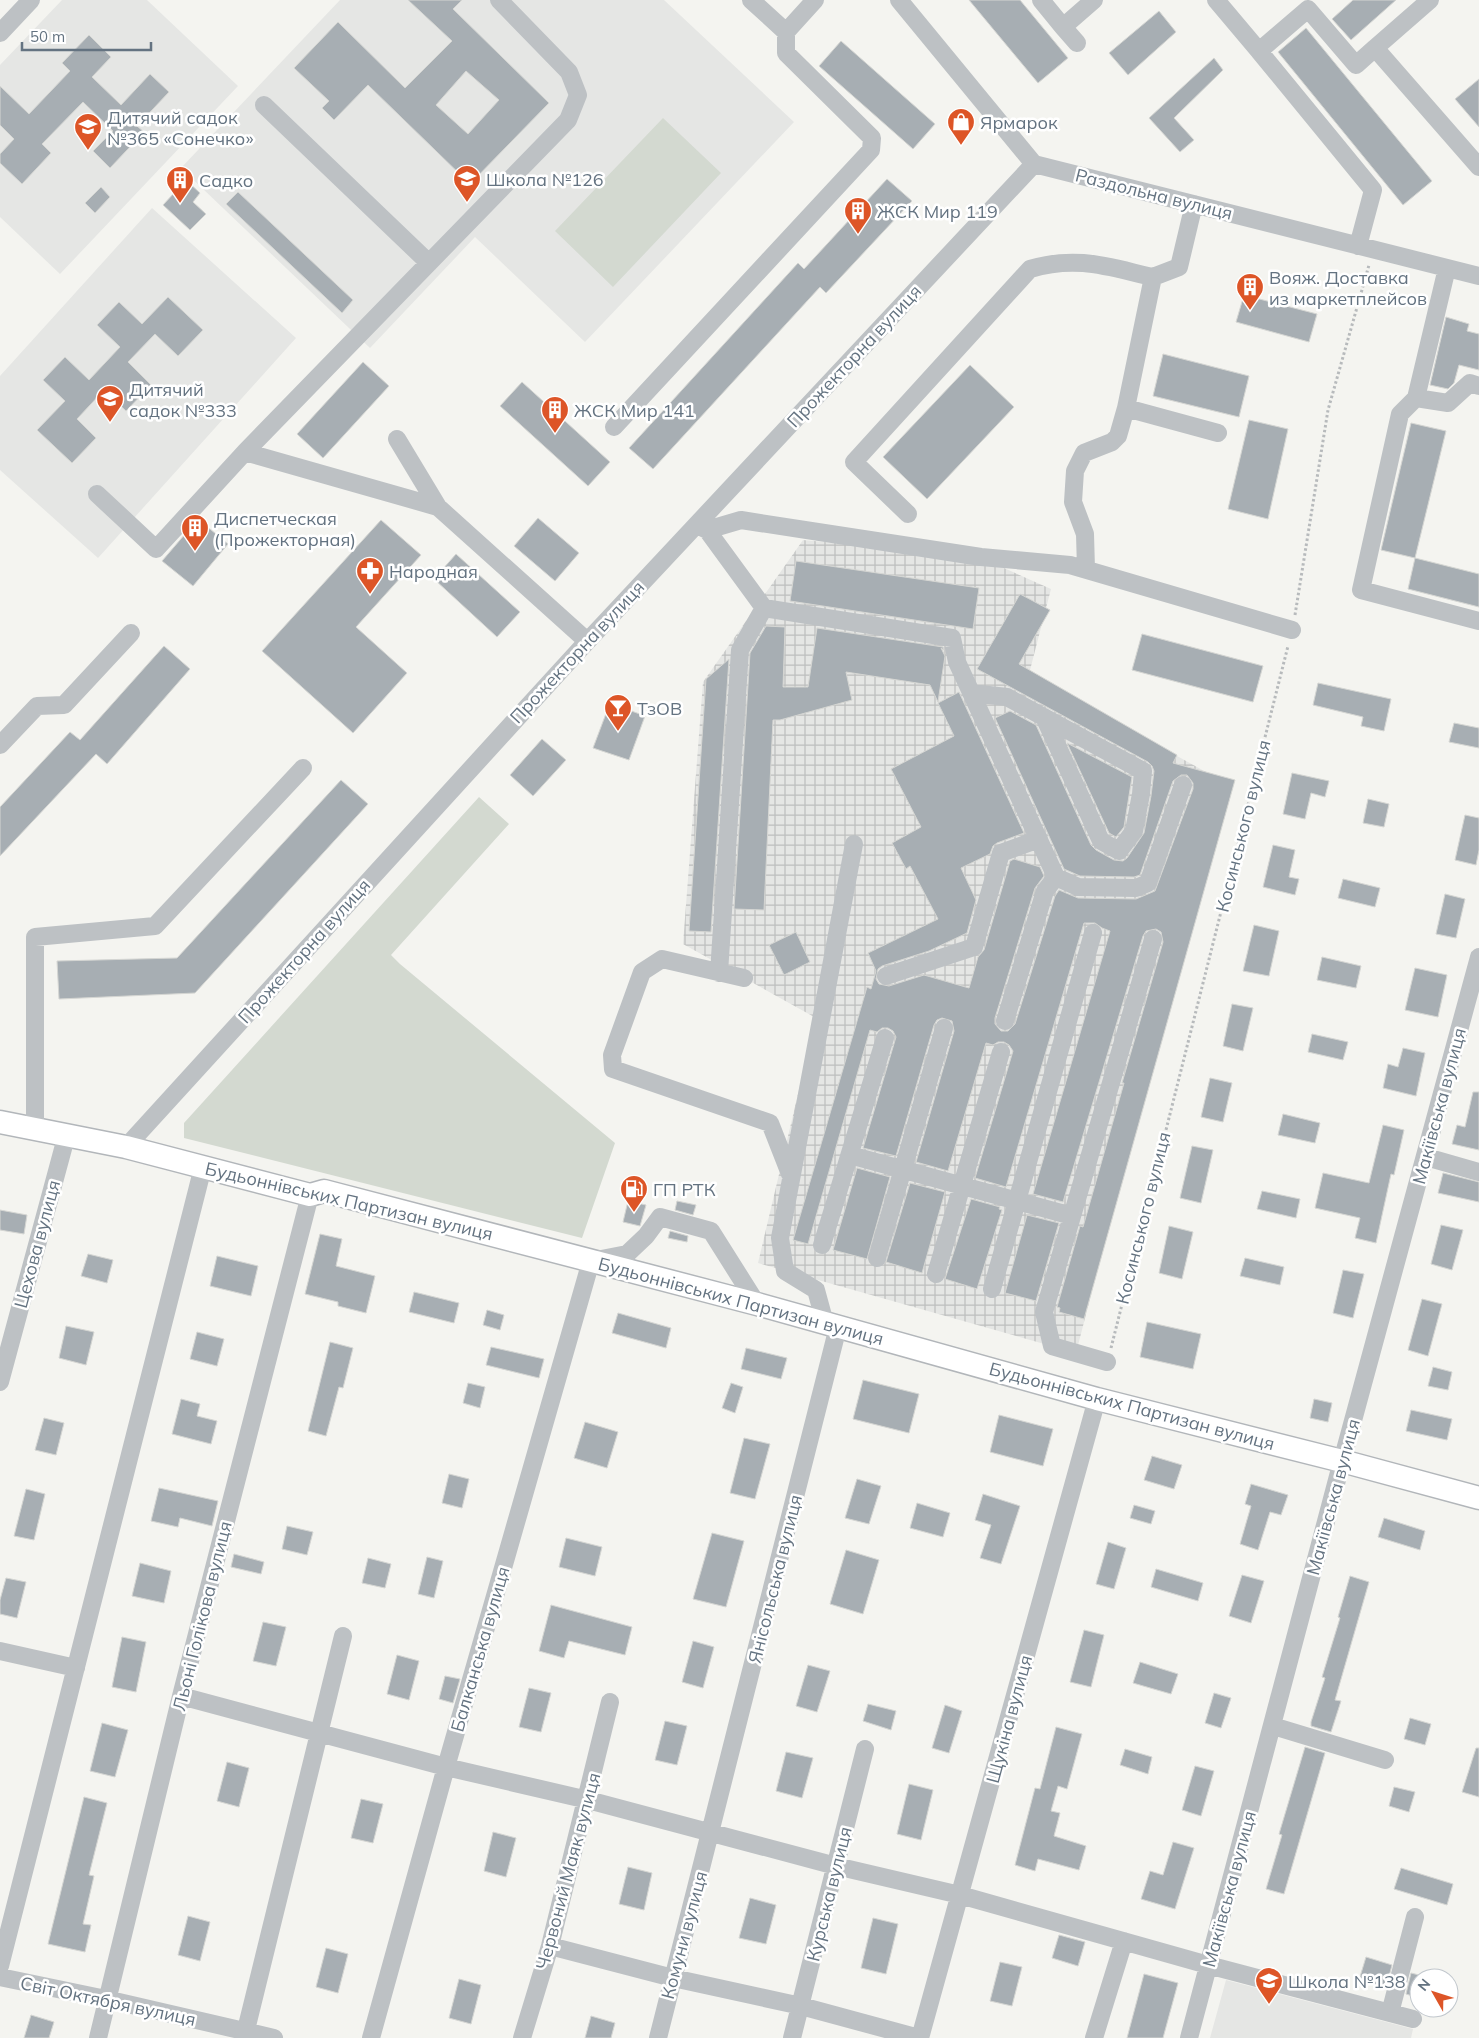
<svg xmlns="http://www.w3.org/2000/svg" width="1479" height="2038" viewBox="0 0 1479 2038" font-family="Mulish,sans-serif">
<defs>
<pattern id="industrial-grid" width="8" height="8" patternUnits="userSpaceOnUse" patternTransform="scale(1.25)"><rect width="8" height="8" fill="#e5e6e4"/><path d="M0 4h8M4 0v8" fill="none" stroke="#bdbfbe"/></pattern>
</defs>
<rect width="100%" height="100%" fill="#f4f4f0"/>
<path fill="#e5e6e4" d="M62,0h85l91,86 -178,188 -60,-57v-152z
M340,0h324l130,122 -209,220 -110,-105 -105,111 -189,-180z
M152,208l144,130 -198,220 -98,-88v-94z
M1226,1980l187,49 -2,9h-201z"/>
<path fill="url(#industrial-grid)" d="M803,540l174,16 74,33 -22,85 195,108 -148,571 -318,-90 58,-245 -133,-74 20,-262z"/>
<path fill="#d3d9d0" d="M663,118l58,55 -108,114 -58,-56z
M479,797l30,27 -118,131 9,9 215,179 -33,95 -398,-100v-15z"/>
<path fill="#a7aeb3" stroke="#d5d6d3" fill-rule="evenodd" d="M408,0h54l-9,9 96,94 -79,81 -102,-99 -34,35 -12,-12 7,-7 -35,-33 44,-46 67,66 47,-47zM466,71l33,29 -31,34 -32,-29z
M969,0h51l48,58 -30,25z
M1353,0h43l-45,40 -19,-21z
M1159,11l17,21 -48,43 -19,-22z
M1306,28l126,153 -29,24 -125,-153z
M89,35l22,22 -19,20 29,28 29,-31 19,18 -32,34 7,6 -34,36 -17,-17 20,-20 -30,-29 -41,42 9,9 -29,31 -22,-21v-9l14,-15 -14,-14v-39l29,28 41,-43 -8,-8z
M841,41l94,83 -22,25 -94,-83z
M1214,58l9,12 -49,48 20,22 -14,12 -31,-34z
M1479,79v48l-24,-28z
M887,179l25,22 -86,92 -6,-6 -167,182 -24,-21 169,-185 6,6z
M186,180l14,13 -7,9 13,12 -16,16 -27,-25z
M101,187l9,10 -15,16 -10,-10z
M238,192l115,108 -11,13 -116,-109z
M1244,295l73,19 -8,28 -73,-20z
M168,297l35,33 -25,26 -23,-22 -27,28 23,23 -25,26 -22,-21 -27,29 19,19 -24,25 -35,-33 28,-29 -22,-21 22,-23 24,23 31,-33 -23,-22 22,-23 23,22z
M1446,317l23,7 -2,7 12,3v36l-20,-5 -5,18 -6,6 -18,-4z
M1163,354l86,22 -10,41 -86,-21z
M363,362l26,24 -66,72 -26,-24z
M970,365l44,42 -87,92 -44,-42z
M522,382l88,80 -22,24 -88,-80z
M1249,420l39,9 -20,90 -40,-10z
M1411,423l35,8 -31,127 -34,-8z
M538,518l41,35 -24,28 -41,-35z
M198,519l30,25 -35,42 -31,-25z
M381,520l40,35 -65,72 51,46 -54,60 -91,-82z
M456,554l64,58 -23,25 -63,-58z
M1415,558l64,16v33l-71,-18z
M796,561l183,27 -6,41 -183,-28z
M1020,594l30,16 -31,54 158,91 -4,8 62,17 -151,539 -25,-7 1,-4 -3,-1 23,-81 3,1 41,-144h-2l41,-141 -2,-10 -5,-3 -10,2 -3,5 -80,266 -30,-8 77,-263 -8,-3 -7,-5h-11l-78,264 -31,-9 38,-127 -4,-6 -5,-3h-6l-5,3 -7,-2 -38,128 -32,-9 38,-131 -2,-10 -10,-3 -5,2 -3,5 -38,131 -33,-8 33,-111 -3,-6 -5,-3h-6l-5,4 -7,-2 -62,214 -15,-4 74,-253 4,2 5,-18 -8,-18 70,-34 -28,-53 -4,3 -14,-26 29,-16 -30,-58 63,-33 -16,-33 21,-11 65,141 -27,10 -4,3 -3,8 -29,14 15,32 -9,33 -38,18 -47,15 -4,3 -2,10 3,5 10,2 35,-11 45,13 9,-31 6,-7 26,-89 4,-2 26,8 4,9 -9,12 -40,130v6l6,7h7l7,-7 40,-128 4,-6 19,8 58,1 19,-8 38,-102v-6l-6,-8h-6l-8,6 -33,94 -6,2 -54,-1 -16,-7 -69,-151 15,-7 26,14 55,120 5,5 18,10 9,1 4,-3 17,-25 7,-37 3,-25 -2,-5 -4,-4 -171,-93z
M766,626l19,1 -2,60h25l9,-59 126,19 1,3 -3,-2 4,8 -7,46 -8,-17 -84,-13 6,28 -72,20h-7l-9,190 -30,-1 16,-256z
M1142,634l121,32 -10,36 -121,-32z
M164,646l26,23 -83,95 -11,-10 -96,102v-49l70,-75 10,8z
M729,659l-18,273 -22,-1 17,-252z
M1318,683l73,16 -7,32 -23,-5 2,-9 -50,-12z
M610,703l35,13 -16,44 -36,-12z
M1454,723l25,5v20l-30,-6z
M542,739l24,21 -33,36 -23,-21z
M1067,743l65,34 -8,50 -8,10 -7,-4z
M1292,773l37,8 -4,16 -14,-4 -6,26 -22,-5z
M341,780l27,24 -173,189 -136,6 -2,-38 120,-3z
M1368,799l21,5 -5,23 -21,-4z
M1465,815l14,3v32l-3,15 -21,-5z
M1273,845l22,5 -6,27 10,2 -4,16 -32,-8z
M1343,879l37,9 -5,19 -37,-9z
M1445,894l20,5 -9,39 -20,-4z
M1254,925l25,6 -10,45 -26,-5z
M796,932l14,30 -26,13 -15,-30z
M1322,957l39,9 -5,22 -39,-8z
M1415,968l32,7 -9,42 -33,-7z
M1232,1004l21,4 -10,43 -20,-5z
M1312,1034l36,8 -5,18 -35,-8z
M1403,1048l22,5 -9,43 -33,-8 5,-24 10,3z
M1210,1078l22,5 -9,39 -22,-5z
M1473,1092h6v58l-27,-6 5,-19 8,2z
M1283,1114l37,9 -5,20 -37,-8z
M1383,1125l21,5 -10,45 -3,-1 -15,69 -21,-5 5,-20 -45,-10 8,-35 46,10z
M1192,1146l21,4 -12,53 -21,-5z
M857,1168l33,9 -23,82 -34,-9z
M1443,1173l36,9v20l-41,-9z
M910,1183l35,9 -23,81 -36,-11z
M1262,1191l38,8 -4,19 -39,-9z
M971,1199l29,8 -1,2 3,1 -25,79 -32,-10z
M628,1201l18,4 -6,21 -17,-4z
M677,1201l19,4 -3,10 -18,-5z
M0,1210l27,5 -3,19 -24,-4z
M1027,1215l32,8 -23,78 -31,-8z
M1441,1225l22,5 -11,40 -21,-6z
M1169,1226l24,6 -11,47 -23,-6z
M670,1231l18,5 -1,6 -19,-4z
M320,1234l22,5 -6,27 39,10 -9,37 -28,-7v-4l-33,-8z
M88,1254l25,6 -6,23 -26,-7z
M217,1256l41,10 -7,30 -41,-10z
M1245,1258l39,9 -4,18 -40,-9z
M1343,1270l21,4 -11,44 -20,-5z
M414,1292l45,11 -5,20 -45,-11z
M1422,1299l20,5 -14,52 -20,-6z
M487,1310l17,5 -4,15 -17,-5z
M618,1313l53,15 -5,20 -54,-15z
M1147,1322l54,12 -8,35 -53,-12z
M66,1326l28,6 -8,33 -27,-7z
M197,1332l27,7 -7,27 -27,-7z
M330,1342l23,6 -10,40 -4,-1 -13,49 -18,-5z
M491,1347l53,12 -5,19 -53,-13z
M746,1348l41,10 -6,21 -40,-10z
M1433,1367l19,5 -4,18 -20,-4z
M863,1380l56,14 -10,39 -56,-14z
M468,1383l17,4 -5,21 -17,-5z
M731,1383l12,4 -8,26 -13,-5z
M181,1399l19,5 -3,12 20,5 -6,23 -39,-10z
M1314,1399l18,4 -4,19 -18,-4z
M1411,1410l41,9 -5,21 -41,-9z
M999,1415l54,14 -10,37 -53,-14z
M44,1418l20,5 -8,32 -21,-5z
M585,1422l33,10 -11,36 -33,-10z
M744,1438l26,6 -15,55 -25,-6z
M1152,1456l30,9 -8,24 -30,-9z
M449,1474l20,5 -7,29 -20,-5z
M857,1479l24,7 -12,38 -24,-6z
M1251,1484l37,11 -7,20 -11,-3 -12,38 -18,-6 11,-38 -6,-2z
M159,1488l59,13 -6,25 -32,-8 -2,9 -27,-6z
M26,1489l19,5 -11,46 -20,-4z
M983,1494l37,12 -19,58 -21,-6 11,-33 -16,-5z
M917,1503l33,10 -7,24 -33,-9z
M1134,1505l21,6 -4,13 -21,-6z
M1384,1518l41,13 -5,19 -42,-13z
M287,1526l26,6 -6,23 -25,-6z
M712,1533l32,8 -18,66 -33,-8z
M566,1538l36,9 -7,29 -36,-9z
M1108,1542l18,6 -12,41 -18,-5z
M846,1550l33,10 -16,54 -33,-10z
M234,1554l30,8 -3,12 -30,-7z
M427,1557l16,4 -9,37 -16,-4z
M368,1558l23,6 -6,24 -23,-5z
M140,1563l31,8 -7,32 -32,-7z
M1156,1569l47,14 -5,18 -47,-14z
M1242,1575l22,6 -13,42 -22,-7z
M1350,1576l19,6 -34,118 6,1 -10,31 -20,-6v-4l14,-44 -3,-1 18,-59 -2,-1z
M6,1578l20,4 -9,36 -17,-4v-14z
M551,1605l81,22 -7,28 -56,-14 -5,17 -25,-7z
M263,1622l23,5 -10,39 -23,-5z
M1084,1630l20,5 -13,52 -21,-5z
M122,1637l24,5 -10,50 -24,-5z
M693,1641l21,6 -11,41 -21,-6z
M397,1655l22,6 -10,39 -22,-6z
M1140,1662l38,12 -7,20 -38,-11z
M808,1665l22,6 -13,41 -21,-6z
M445,1676l15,3 -7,24 -14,-4z
M529,1688l22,5 -10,39 -22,-5z
M1214,1693l17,5 -10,30 -16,-5z
M868,1704l28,7 -5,19 -28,-9z
M945,1705l17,6 -13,42 -17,-5z
M1410,1718l21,6 -6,21 -21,-6z
M665,1721l22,5 -10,39 -22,-5z
M102,1723l26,7 -13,47 -25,-6z
M1056,1727l26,7 -15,55 -9,-3 -7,25 9,2 -6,23 32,10 -7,24 -41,-11 -3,12 -20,-6 20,-77 5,1z
M1305,1747l20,6 -41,141 -18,-5 16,-54 -3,-1z
M1476,1748h3v49l-17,-5z
M1125,1749l27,8 -4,17 -28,-9z
M786,1752l27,6 -11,40 -26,-7z
M227,1762l22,6 -10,39 -22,-6z
M1195,1766l19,5 -13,45 -19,-6z
M909,1784l24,6 -12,50 -24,-6z
M1394,1787l21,5 -6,20 -20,-6z
M84,1797l23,6 -18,72 5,1 -11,48 8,1 -6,27 -37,-8z
M361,1799l22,5 -10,39 -22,-5z
M493,1832l23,6 -10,39 -22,-6z
M1173,1842l21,6 -19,61 -34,-10 9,-28 13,4z
M628,1867l24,6 -8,37 -25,-6z
M1401,1868l52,16 -6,21 -53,-16z
M750,1898l26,7 -10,39 -27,-6z
M188,1916l22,6 -10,39 -22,-6z
M873,1918l25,6 -12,50 -25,-6z
M1059,1935l26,7 -7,24 -26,-8z
M326,1948l22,6 -10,39 -22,-6z
M1366,1957l26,8 -6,23 -27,-8z
M1000,1962l22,5 -10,39 -22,-5z
M1411,1973l8,2v23l-13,-4z
M1144,1974l34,9 -15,55h-36z
M459,1979l22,6 -10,39 -22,-6z
M31,2015l23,7 -5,16h-25z
M591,2016l24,7 -4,15h-26z"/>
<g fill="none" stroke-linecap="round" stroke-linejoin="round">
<defs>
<path id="major" d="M0,1122l126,25 184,48 14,-4 433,113 340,95 245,62 137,37"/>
</defs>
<use href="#major" stroke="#b2b6ba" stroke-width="25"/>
<path stroke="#b7babc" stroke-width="3" stroke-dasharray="2.5 2.5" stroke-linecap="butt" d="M1295,615l33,-205 41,-145
M1111,1348l177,-702"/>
<path stroke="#bdc1c4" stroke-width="18" d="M499,0l70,72 9,23 -10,25 -323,332 193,55 149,134
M899,0l135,164 445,112
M1041,0l22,27
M1216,0l43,51
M1430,0l-55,48 104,119
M786,32l29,-32
M0,33l31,-33
M1077,43l-14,-16 31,-27
M264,105l165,158
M1194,204l-15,63 -26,10 -27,131 92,25
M1358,246l15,-56 -114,-139 49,-42 48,56 19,-17
M1447,268l-31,130 -16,16 -39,176 118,31
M1416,398l32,5 22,-20 9,3
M614,427l257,-277 1,-12 -86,-85v-21l-35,-32
M397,439l41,68
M97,494l59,55 89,-97
M908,514l-54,-52 176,-193c47,-14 78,-2 123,8
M699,526l8,4 57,78 -24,42 -21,323
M707,530l34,-10 240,37 89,8 222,65
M1086,569l-1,-35 -12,-32 2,-31 9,-18 28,-11 6,-6 8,-28
M764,608l188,30 5,24 99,215 22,10 58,1 12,-5 35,-98
M971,693l36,4 136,74 -2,23 -7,37 -15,20 -18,-10 -57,-124
M0,745l37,-39 27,-1 67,-72
M886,976l88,-29 27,-94 38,-14
M744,978l-82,-19 -20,13 -30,83 1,14 157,54 20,51
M1005,1021l40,-130 11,-14
M35,1128v-191l120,-11 148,-158
M126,1147l456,-500 452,-483
M850,1155l222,61
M1426,1157l53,15
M822,1245l63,-207
M877,1258l67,-230
M936,1274l65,-222
M992,1289l101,-356
M825,1323l-9,-33 -31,-19 -5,-33 74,-394
M1107,1362l-55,-16 -8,-34 109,-373
M0,1382l67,-248
M0,1651l76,17
M181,1696l265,71 142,33 248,66 124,29 248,70 205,54
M1273,1726l112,34
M550,1946l123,32 128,28 118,32
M0,1966l203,-799
M0,1977l106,22 168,39
M1390,2013l25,-96
M98,2038l83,-342 129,-501
M244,2038l99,-402
M371,2038l75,-271 145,-506 36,-7 19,-18 14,-19 51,14 46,73
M522,2038l28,-92 60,-244
M658,2038l180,-711
M792,2038l73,-289
M920,2038l177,-639
M1094,2038l30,-97
M1189,2038l153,-577 137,-504"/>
<use href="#major" stroke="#fff" stroke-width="22"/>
</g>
<defs>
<symbol id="shop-pin" viewBox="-11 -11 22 30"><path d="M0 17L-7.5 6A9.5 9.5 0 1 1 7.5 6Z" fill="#dd5527" stroke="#fff"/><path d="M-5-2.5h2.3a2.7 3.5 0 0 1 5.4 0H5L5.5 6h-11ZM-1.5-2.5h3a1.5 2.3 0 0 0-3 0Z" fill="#fff"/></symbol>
<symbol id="school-pin" viewBox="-11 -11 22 30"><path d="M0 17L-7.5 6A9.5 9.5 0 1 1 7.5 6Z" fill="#dd5527" stroke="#fff"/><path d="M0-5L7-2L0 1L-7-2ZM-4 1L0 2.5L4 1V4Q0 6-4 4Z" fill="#fff"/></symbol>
<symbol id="building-pin" viewBox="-11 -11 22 30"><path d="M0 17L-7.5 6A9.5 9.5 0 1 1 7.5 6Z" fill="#dd5527" stroke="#fff"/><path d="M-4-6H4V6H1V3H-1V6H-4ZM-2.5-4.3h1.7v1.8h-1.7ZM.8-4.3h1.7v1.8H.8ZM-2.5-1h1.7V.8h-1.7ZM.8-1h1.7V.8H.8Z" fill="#fff"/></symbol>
<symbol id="pharmacy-pin" viewBox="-11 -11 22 30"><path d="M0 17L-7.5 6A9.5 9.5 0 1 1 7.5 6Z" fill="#dd5527" stroke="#fff"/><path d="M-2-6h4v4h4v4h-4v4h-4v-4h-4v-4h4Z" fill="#fff"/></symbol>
<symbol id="bar-pin" viewBox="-11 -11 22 30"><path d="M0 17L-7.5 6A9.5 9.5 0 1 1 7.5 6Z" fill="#dd5527" stroke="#fff"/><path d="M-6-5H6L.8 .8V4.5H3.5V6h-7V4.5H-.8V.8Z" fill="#fff"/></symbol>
<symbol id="fuel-pin" viewBox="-11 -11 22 30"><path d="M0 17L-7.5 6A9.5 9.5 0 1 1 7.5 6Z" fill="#dd5527" stroke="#fff"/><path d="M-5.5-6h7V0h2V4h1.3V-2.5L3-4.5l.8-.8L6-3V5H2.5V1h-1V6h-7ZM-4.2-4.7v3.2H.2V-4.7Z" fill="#fff"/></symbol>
</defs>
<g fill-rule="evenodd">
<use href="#shop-pin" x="945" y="106" width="32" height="43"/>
<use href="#school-pin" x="72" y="111" width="32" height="43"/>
<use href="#school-pin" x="451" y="163" width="32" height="43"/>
<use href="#building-pin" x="164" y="164" width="32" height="43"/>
<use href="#building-pin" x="842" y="195" width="32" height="43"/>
<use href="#building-pin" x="1234" y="271" width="32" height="43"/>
<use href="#school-pin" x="94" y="383" width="32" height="43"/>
<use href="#building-pin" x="539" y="394" width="32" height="43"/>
<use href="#building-pin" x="179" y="512" width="32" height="43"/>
<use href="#pharmacy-pin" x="354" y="555" width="32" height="43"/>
<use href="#bar-pin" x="602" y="692" width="32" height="43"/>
<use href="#fuel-pin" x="618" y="1173" width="32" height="43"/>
<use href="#school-pin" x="1253" y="1965" width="32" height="43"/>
</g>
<g text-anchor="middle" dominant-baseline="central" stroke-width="5" stroke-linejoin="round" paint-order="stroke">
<g font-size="18" fill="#647381" stroke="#fff" text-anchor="start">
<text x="107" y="117">Дитячий садок<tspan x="107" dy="21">№365 «Сонечко»</tspan></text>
<text x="980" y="122">Ярмарок</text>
<text x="486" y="179">Школа №126</text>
<text x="199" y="180">Садко</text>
<text x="877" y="211">ЖСК Мир 119</text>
<text x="1269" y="277">Вояж. Доставка<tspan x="1269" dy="21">из маркетплейсов</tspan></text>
<text x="129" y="389">Дитячий<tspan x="129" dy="21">садок №333</tspan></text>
<text x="574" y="410">ЖСК Мир 141</text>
<text x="214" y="518">Диспетческая<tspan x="214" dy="21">(Прожекторная)</tspan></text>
<text x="389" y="571">Народная</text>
<text x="637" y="708">ТзОВ</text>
<text x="653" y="1189">ГП РТК</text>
<text x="1288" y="1981">Школа №138</text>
</g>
<g font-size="18" fill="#647381" stroke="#fff">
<text transform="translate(1154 194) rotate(14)">Раздольна вулиця</text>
<text transform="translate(854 356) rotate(-47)">Прожекторна вулиця</text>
<text transform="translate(577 652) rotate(-47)">Прожекторна вулиця</text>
<text transform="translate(1243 826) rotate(-76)">Косинського вулиця</text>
<text transform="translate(304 951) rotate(-48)">Прожекторна вулиця</text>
<text transform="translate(1439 1106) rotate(-75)">Макіївська вулиця</text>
<text transform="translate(349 1201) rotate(13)">Будьоннівських Партизан вулиця</text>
<text transform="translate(1143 1218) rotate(-76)">Косинського вулиця</text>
<text transform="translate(37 1244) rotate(-75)">Цехова вулиця</text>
<text transform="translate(741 1301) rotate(15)">Будьоннівських Партизан вулиця</text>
<text transform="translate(1132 1406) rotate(15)">Будьоннівських Партизан вулиця</text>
<text transform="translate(1333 1497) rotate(-75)">Макіївська вулиця</text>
<text transform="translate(775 1579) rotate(-76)">Янісольська вулиця</text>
<text transform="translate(202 1616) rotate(-76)">Льоні Голікова вулиця</text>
<text transform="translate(480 1649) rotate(-74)">Балканська вулиця</text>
<text transform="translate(1009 1719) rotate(-75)">Щукіна вулиця</text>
<text transform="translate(568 1871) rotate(-75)">Червоний Маяк вулиця</text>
<text transform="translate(1229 1889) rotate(-75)">Макіївська вулиця</text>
<text transform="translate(829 1894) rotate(-76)">Курська вулиця</text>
<text transform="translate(684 1935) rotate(-75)">Комуни вулиця</text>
<text transform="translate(108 2001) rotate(12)">Світ Октября вулиця</text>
</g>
</g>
<g transform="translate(1434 1993) rotate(309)"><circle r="24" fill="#ffffff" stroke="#c1c7cd"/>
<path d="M0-4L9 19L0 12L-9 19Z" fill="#dd5527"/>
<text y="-8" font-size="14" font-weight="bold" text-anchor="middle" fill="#647381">N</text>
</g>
<path d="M22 42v8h129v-8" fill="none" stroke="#647381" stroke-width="2.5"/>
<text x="30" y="42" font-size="15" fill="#647381" stroke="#ffffff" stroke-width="4" paint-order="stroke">50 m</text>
</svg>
